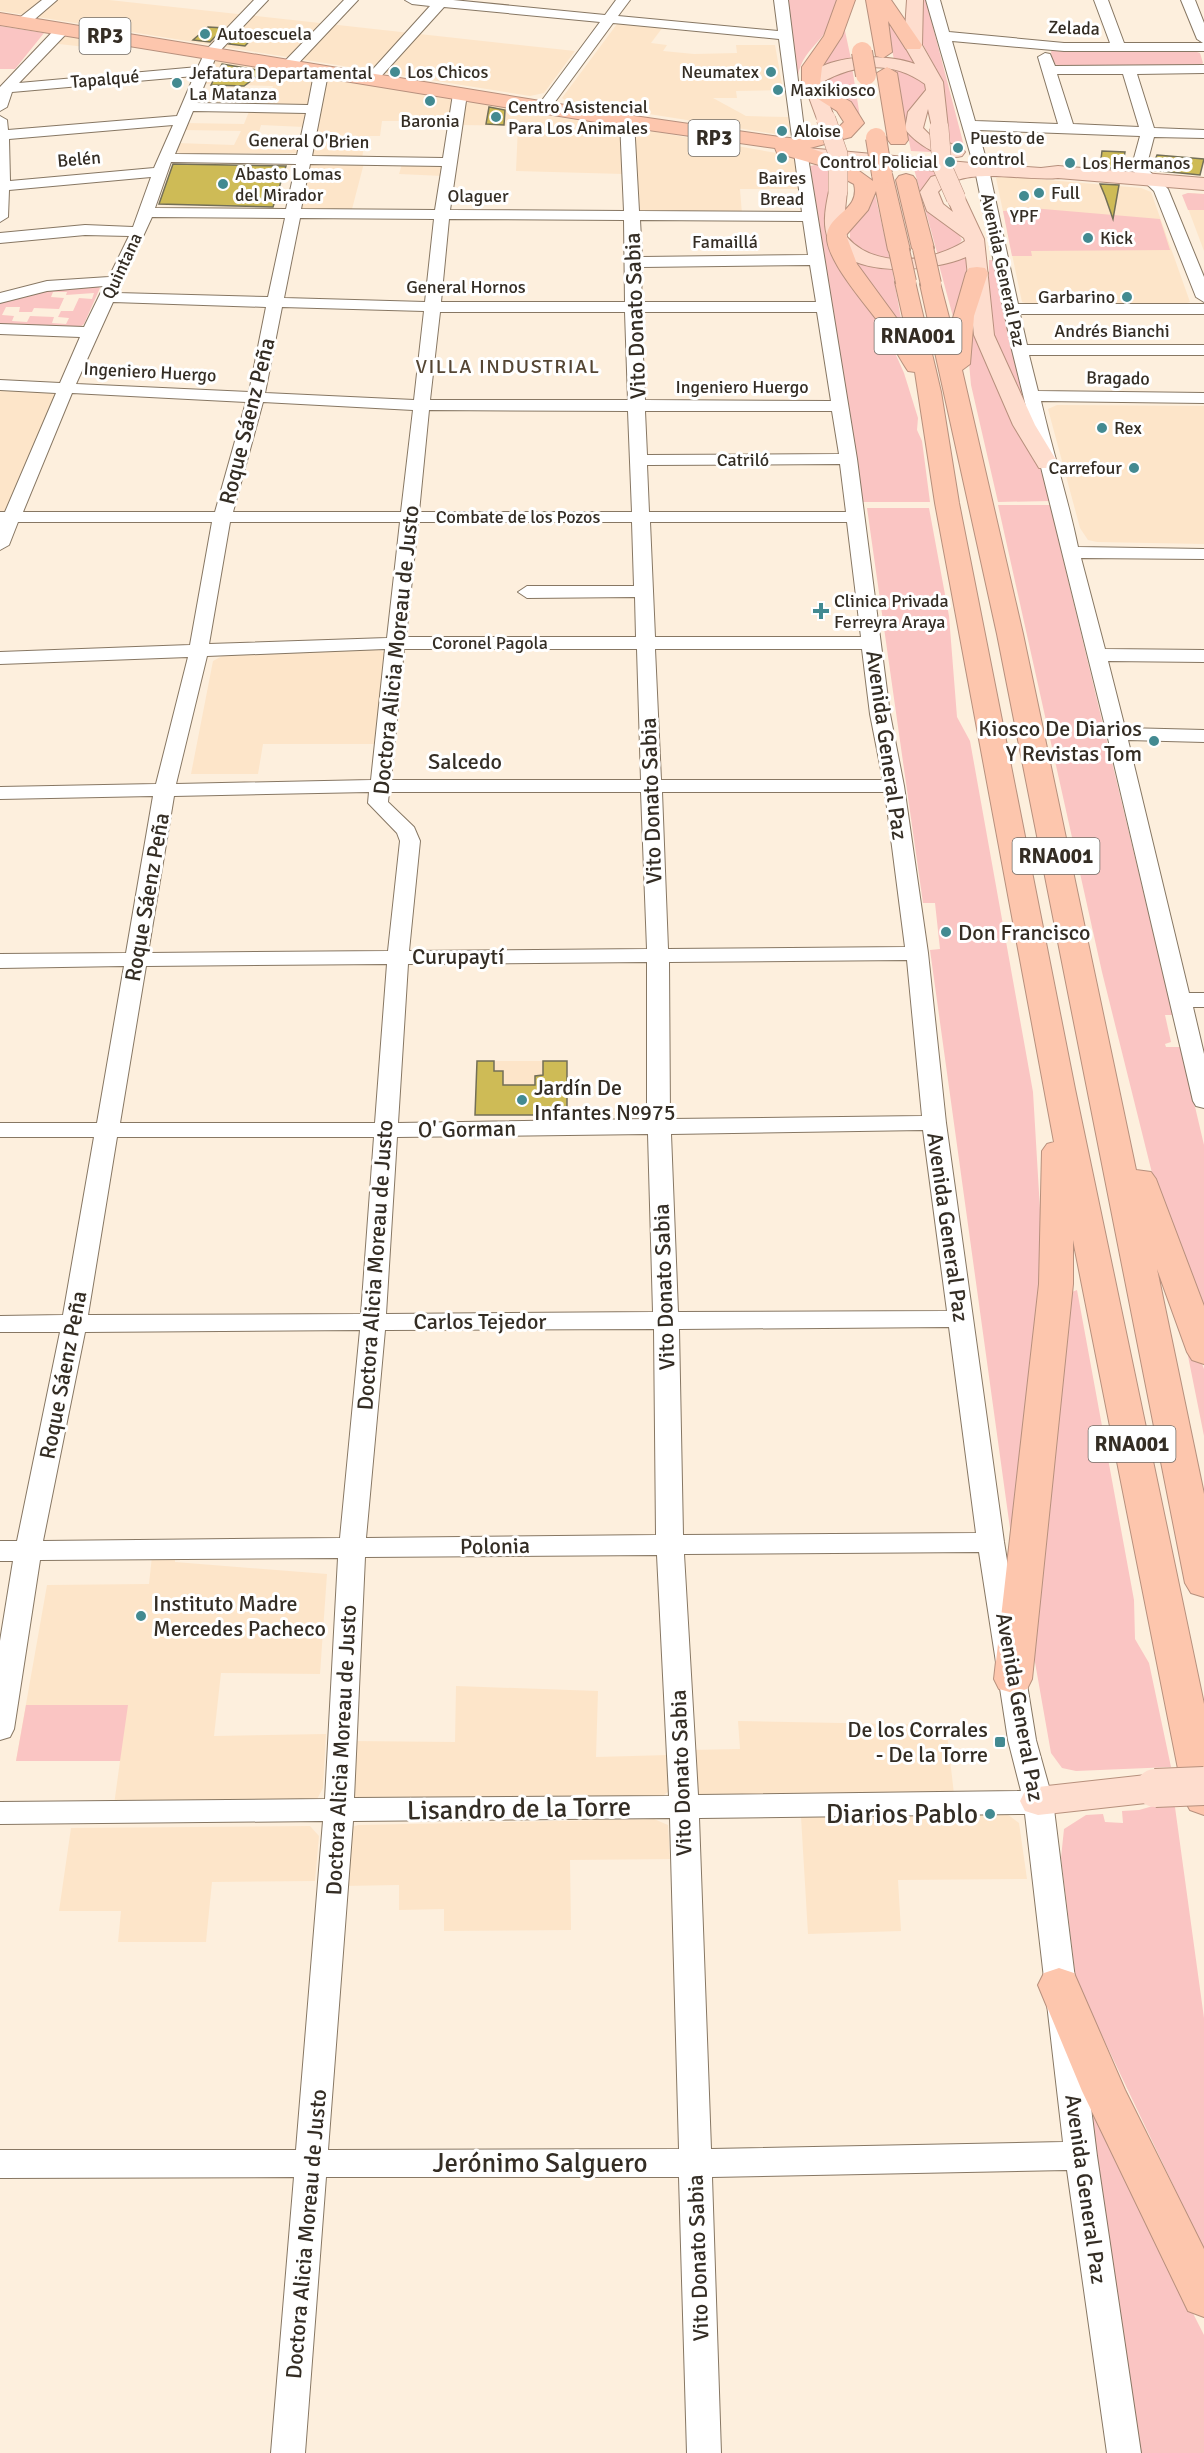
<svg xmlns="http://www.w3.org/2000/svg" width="1204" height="2453" viewBox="0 0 1204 2453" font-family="Signika,sans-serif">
<rect width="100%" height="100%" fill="#fdefdd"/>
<path fill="#fde5c9" d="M0,0h109l466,51 -31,42 -14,3 -530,-85z
M623,23l40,4 -12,16 16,2 -4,6 31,3 43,-1 -1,-8h39l8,45 -47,1 1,7h-24l33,18 42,1 2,15 -9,3 -214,-34 -5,-3 55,-74z
M65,35l45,7 -7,7 -53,-6z
M214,60l102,16 -7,28 -42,1 6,-19 -71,-2z
M338,79l113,20 -1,22h-68l-2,15h-14l-4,22 -50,-2 13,-74z
M471,102l150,26 3,46 -108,-3 2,-45 -58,-1 4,-21z
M250,109l55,4 -1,14 -43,-2 -4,14 44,1 -3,13 -115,1 -9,-3 3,-8 57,2 7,-14 -58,-1 2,-7 59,1z
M639,129l155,27 3,4 4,29h-61l2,25 -102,-2 -7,-82z
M308,162l56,1 -13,50h-44l-10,-5z
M402,164l37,2 4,1v9l-44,-2z
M1001,176l140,12 10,4 39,110 -6,2 -153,1 -9,-3 -26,-124z
M1188,193l16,1v57l-21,-56z
M0,389l52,2 6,4 -52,116 -6,1z
M1057,405l147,1v138l-107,-2 -9,-2 -8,-12 -32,-119z
M375,647l10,6 -10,91h-112l-5,30h-67l22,-113 11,-6z
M477,1061h90v54h-92z
M152,1556h23v6l152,12 -7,100 -99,-1 -7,63 112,-2 -3,54 -7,13 -202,4 6,-44h-104l31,-176 102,-1z
M456,1686l142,5 -2,66 73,-2v36l-6,5 -301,9 -12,-8v-56l105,1z
M738,1721l208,4 8,69 -256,6 -9,-50 51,-1z
M1007,1814l12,9 8,56 -129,1 3,51 -93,3 -7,-117z
M654,1819l14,6 2,34 -100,1 1,70 -127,1v-22l-45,1v-25l-56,1 9,-59 6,-2z
M310,1826l9,10 -4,45 -103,1 -6,60h-88l3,-31h-62l12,-83z"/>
<path fill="#fac5c3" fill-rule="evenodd" d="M787,0h50c-3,40 -34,44 -39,76z
M919,0h7l38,146 -19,-2v-48l-4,-18 -22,-41z
M890,22l31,44 -27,-6 -7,-37z
M0,26l44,7 -29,36h-15z
M842,31h3l6,28 -30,9 1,-6z
M1063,49l131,2 6,2 3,10 -3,3h-141l-7,-3 -1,-12z
M894,66l12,3 20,15 -3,13 -11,12 19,43 -20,-1z
M852,67l8,50c-13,-11 -32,-21 -32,-40z
M815,165l17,4 -2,20 37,115 20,31 17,38 14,45 -1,12 5,11 8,61h-67l-53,-336z
M914,169l22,2 1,6 -8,5 33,58 -5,6 -19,10z
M874,190l16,70 -33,-10 -7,-9v-14z
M1188,193l16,1v16h-16l-6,-15z
M1020,207l140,12 10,31 -139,1 1,5h-20l-9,-45 17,-1z
M964,257l5,1 -14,66 -16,-59z
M852,258l40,10 11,62z
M989,260h4l33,148 -34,-75 -6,-48 3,-5z
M96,285l4,3 -16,36 -4,3h-80v-24l43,-12zM53,292h14l-1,3 28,-2 -2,6 -13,-1 -6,13h-12l-3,6 11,1 -3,6 -14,-1 2,-6 -24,-1 -3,6 -15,-1 2,-5 -12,-1 4,-8h14l-1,5h13l2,-4 25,1 5,-11 -13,-1z
M974,302l68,171 9,28 -53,1 -27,-117 -4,-44z
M998,505h52l123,510h-8l6,27 -6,2 1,3h15l23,98v182l-50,-146 -52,-209z
M867,508h62l20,108 8,101 13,24 63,351 10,168 -30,290 -83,-600 10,-1 -5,-46h-12z
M1077,1290l57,310 1,39 14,24 22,104 -95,4 -14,-3 -11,-15 -18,-102 39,-359z
M1175,1291l29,78v67z
M26,1705h102l-8,56h-104z
M1174,1800l30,218v232l-128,-269 -15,-123 3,-29 22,-14 17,-1 2,8 18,1 -1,-12 17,-1z
M1087,2104l117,231v118h-67z"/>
<path fill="#cebb56" stroke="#736f57" stroke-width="1.5" d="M208,27l16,1 -14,14 -17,-2z
M242,31l16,1 -13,14 -16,-2z
M222,64l42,7 -20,15 -33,-1z
M489,107l16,3 -1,15 -18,-1z
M1102,151l23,1 -3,17 -22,-2z
M1157,155l47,4 -4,16 -49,-5z
M173,164l113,2 -13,41 -114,-3z
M1100,184l19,1 -6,34 -8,-23z
M477,1061h17v10h9v14h32v-9l8,-1v-14h24v54h-92z"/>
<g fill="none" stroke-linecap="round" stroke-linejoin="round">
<defs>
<path id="minor" d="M42,0h15l-29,25h-10v-6z
M254,0h14l-51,54 -20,49 111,2 5,-26 6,-11 5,-1 7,4 -4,8 -15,77 131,2 10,-64 7,-4 5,1 2,3 -17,116 174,1 -4,-90 7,-4 7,4 5,90 163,1 -23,-173 -166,-16 -64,87 -5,1 -7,-4 63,-85 -156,-15 -68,75 -5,1 -7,-4 66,-73 -18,-2 -7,-4h48l152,15 11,-15h14l-12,16 160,15 -4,-31h14l18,145 51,314 33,255 14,72 24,167 18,170 58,419 32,198 17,61 44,355 44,297h-34l-40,-283 -355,7 9,276h-34l-8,-276h-353l-21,276h-34l23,-276 -294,1v-28h296l27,-329 -323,3v-22l325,-3 13,-241 -298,2 -26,169 -4,8 -10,3v-99l13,-80h-13v-20h17l43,-209h-60v-16l63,-1 31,-178h-94v-14h97l27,-157 -124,2v-14l126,-1 27,-157 -153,3v-12l156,-3 32,-127 -188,7v-12l190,-7 22,-123h-194l-9,23 -9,5v-38h5l51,-119 -56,-3v-10l60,3 20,-46 -80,-3v-10l84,3 20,-41 -57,5 -47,12v-10l47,-12 62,-4 20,-41 -44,-1 -85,8v-10l85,-8 48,2 18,-50 -142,13 -1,27 -8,5v-106l7,4 1,10 169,-14 17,-40 -182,16 -5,15 -7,4v-24l58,-61h10v6l-49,51 179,-16 8,-17zM193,111l113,2 -9,42 -122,-1zM173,125l-19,43 -144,13 -1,-42zM171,162l125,2 -10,45 -131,-1zM310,164l132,2 -7,44 -134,-1zM152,217l133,1 -17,79 -151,-4zM300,218l134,1 -9,83 -141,-4zM449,219l175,1 1,82h-184zM640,220l163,1 5,34 -166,2zM810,265l6,37h-175l1,-35zM113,302l153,5 -17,85 -173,-8zM282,307l142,4 -10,89 -149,-7zM440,312h185l3,88h-198zM641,312h176l14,89 -186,-1zM72,393l174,9 -31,110h-192zM263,402l150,8 -12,102h-168zM429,410l199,1 4,101h-213zM645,411h187l7,43 -192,1zM840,464l6,48h-197l-2,-47zM230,522h170l-13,116 -178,6zM418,522h214l2,64h-107l-9,6 9,6 108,-1 1,40h-230zM650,522h197l14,115h-206zM385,649l-14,131 -195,4 31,-128zM404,649h233l4,131h-250zM655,649h207l8,65 13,66h-222zM369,792l-1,11 29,30 3,8 -12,110 -240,2 26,-157zM389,792h252l6,157 -238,2 11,-110 -6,-14 -26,-25zM662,792h223l20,155 -237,2zM907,960l15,156 -252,3 -1,-157zM647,962v157l-249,4 10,-159zM387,964l-12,159h-255l26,-157zM923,1130l24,181 -269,1 -7,-178zM648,1134l5,178 -267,2 11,-177zM117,1137h257l-13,177 -273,1zM949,1327l27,206 -293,2 -4,-206zM654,1329l2,206 -290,3 19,-208zM360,1330l-20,208 -297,3 42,-209zM979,1552l29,188 13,51 -323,4 -14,-241zM657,1555l12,241 -315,2 11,-241zM1025,1814l38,328 -352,7 -12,-331zM670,1818l9,331 -351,1 25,-329z
M344,0h14l-65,69h-10v-6z
M926,0h14l9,32 115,11h46l-16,-43h14l16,43h79l-6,-4 -16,-39h14l9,23v28h-140l-112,-10 23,80 83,3 -20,-67 7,-4 5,1 5,12 149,-1v8l-67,1 17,54 50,2v8l-50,-1 -8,31 22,21 36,88v25l-8,-5 -42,-106 -23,-22 9,-33 -162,-6 11,40 29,134h186v10h-184l7,31h177v10h-175l9,36 166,2v10l-163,-2c11,49 27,97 37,146l126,2v10l-123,-1 24,91 99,1v12l-96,-1 17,67 79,2v12l-76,-2 61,253h15v14h-11l11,47v54l-8,-2 -3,-5 -86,-367 -95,-384 -37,-180zM1057,74h66l16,53 -66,-3z"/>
<path id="major" d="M907,0h16l-1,45 21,37 5,46 -9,5 -6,-1 -5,-23 -5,19 9,9 30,11 3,4 -3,4c-19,5 -46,-12 -57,-27l3,-17 18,-22 -1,-6c-32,-23 -70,-21 -104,-1l14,36 -9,5 -9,-5 -14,-38c20,-28 83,-28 112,-17l-11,-19z
M807,148l175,16 59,4 17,-2 146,12v12l-146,-12c-34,4 -96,-14 -120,14l5,12 10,8 -6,-14 9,-6 7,2 21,45 10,96 41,90 23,38 -3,5h-16l-3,-5 -23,-38 -39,-90 -8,-78c-34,15 -119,23 -138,-19 -6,-14 -2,-33 1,-47l9,-6 9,6 -3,29 3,17c28,33 86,25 118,4l-1,-3 -37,-27 -7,-19 11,-15 17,-5 -147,-15 -3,-4z
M1155,1774l13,4 5,10 -5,10 -13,4 -117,13 -13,-4 -5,-10 5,-10 13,-4z"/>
<path id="highway" d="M837,0h18l-13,36 -20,31 -2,17 31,18 13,21 -13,14 -41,11 34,12 29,21 -1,-7 3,-4h14l3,4 18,76 -3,5h-16l-3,-5 -12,-59 -8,19 -22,25 11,29 49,67 -11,-49 3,-5h16l27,115 18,111 116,586 129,615v111l-14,-5 -6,-11 -111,-559v44l-41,395 -5,10 -14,4 -14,-4 -5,-10 45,-395 3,-133 5,-7 7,-2 -119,-639 -20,-131 -7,-1c-10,-15 -18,-32 -29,-48 -14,-20 -60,-70 -51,-93 7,-18 32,-22 26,-46l-35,-19 -42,-12 -2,-5 -148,-21 -627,-102v-12l627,102 153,22 19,2 38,-10 7,-7 -7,-11 -30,-19 -5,-11v-14l22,-31z
M866,0h25l31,45 -2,4h-14l-18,-28 4,31 -9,6 -7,-2z
M887,67l10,6 11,67 -3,4h-14l-3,-4 -11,-67z
M906,174l7,2 3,4 18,68 -4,4h-14l-4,-4 -16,-68 3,-4z
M977,267l8,1 3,5 -14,43 -4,48 -8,6 61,264 113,536 15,2 5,7 48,127v58l-12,-4 -5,-8 -30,-83 47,225v103l-13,-4 -6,-10 -188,-949 -77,-350 3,-5h16l12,46 15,-52 3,-5z
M1059,1968l15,5 51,117 79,159v68l-16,-6 -106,-220 -44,-106 6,-12z"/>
</defs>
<use href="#minor" stroke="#877763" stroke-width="2"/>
<use href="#major" stroke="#b7907d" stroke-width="2"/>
<use href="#highway" stroke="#b7907d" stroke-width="2"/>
<use href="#minor" fill="#fff" fill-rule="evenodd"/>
<use href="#major" fill="#feddce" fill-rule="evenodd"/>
<use href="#highway" fill="#fdc6ad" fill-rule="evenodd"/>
<defs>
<path id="major-bridge-far1" d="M826,119l12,35v37
M939,128l3,38 14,32"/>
<path id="major-bridge" d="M1155,1788l49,-2"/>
<path id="highway-bridge" d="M862,52l4,23
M876,138l6,36
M923,248l8,36
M899,250l7,32"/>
</defs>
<use href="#major-bridge-far1" stroke="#b7907d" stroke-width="20" stroke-linecap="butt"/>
<use href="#major-bridge" stroke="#b7907d" stroke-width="40" stroke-linecap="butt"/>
<use href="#highway-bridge" stroke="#b7907d" stroke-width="22" stroke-linecap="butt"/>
<use href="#major-bridge-far1" stroke="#feddce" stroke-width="19"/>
<use href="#major-bridge" stroke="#feddce" stroke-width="38"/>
<use href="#highway-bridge" stroke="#fdc6ad" stroke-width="20"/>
</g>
<g fill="#438a91" stroke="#fff" stroke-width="2">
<circle cx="205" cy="34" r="6"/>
<circle cx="395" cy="72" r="6"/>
<circle cx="771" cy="72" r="6"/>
<circle cx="177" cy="83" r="6"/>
<circle cx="778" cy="90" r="6"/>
<circle cx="430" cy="101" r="6"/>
<circle cx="496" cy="117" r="6"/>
<circle cx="782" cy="131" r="6"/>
<circle cx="958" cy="148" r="6"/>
<circle cx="782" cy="158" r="6"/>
<circle cx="950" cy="162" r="6"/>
<circle cx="1070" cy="163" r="6"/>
<circle cx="223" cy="184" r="6"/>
<circle cx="1039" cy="193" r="6"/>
<circle cx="1024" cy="196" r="6"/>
<circle cx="1088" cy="238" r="6"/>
<circle cx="1127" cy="297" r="6"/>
<circle cx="1102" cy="428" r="6"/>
<circle cx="1134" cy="468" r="6"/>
<path d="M818 602h6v6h6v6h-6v6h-6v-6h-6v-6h6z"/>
<circle cx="1154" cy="741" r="6"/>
<circle cx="946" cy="932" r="6"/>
<circle cx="522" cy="1100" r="6"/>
<circle cx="141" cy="1616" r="6"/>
<rect x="994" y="1736" width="12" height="12" rx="3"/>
<circle cx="990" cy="1814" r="6"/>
</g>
<g text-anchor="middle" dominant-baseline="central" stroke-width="6" stroke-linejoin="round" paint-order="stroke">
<g font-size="18" fill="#342d24" stroke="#fff">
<text transform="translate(1074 28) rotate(2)">Zelada</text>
<text transform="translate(105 79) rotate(-5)">Tapalqué</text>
<text transform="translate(309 141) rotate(1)">General O'Brien</text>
<text transform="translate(79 159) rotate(-5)">Belén</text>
<text x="478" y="196">Olaguer</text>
<text x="725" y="242">Famaillá</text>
<text transform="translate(122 266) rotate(-65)">Quintana</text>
<text transform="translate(1003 270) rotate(78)">Avenida General Paz</text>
<text x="466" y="287">General Hornos</text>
<text x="1112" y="331">Andrés Bianchi</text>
<text transform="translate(150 372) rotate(3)">Ingeniero Huergo</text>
<text transform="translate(1118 378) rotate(1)">Bragado</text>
<text x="742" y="387">Ingeniero Huergo</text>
<text x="743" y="460">Catriló</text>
<text x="518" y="517">Combate de los Pozos</text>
<text x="490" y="643">Coronel Pagola</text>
</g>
<g font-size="18" fill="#342d24" stroke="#fff" text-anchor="start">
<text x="217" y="34">Autoescuela</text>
<text x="407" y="72">Los Chicos</text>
<text x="759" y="72" text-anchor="end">Neumatex</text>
<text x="189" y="73">Jefatura Departamental<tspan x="189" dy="21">La Matanza</tspan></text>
<text x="790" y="90">Maxikiosco</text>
<text x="508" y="107">Centro Asistencial<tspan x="508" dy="21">Para Los Animales</tspan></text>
<text x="430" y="121" text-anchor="middle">Baronia</text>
<text x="794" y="131">Aloise</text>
<text x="970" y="138">Puesto de<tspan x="970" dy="21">control</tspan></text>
<text x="938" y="162" text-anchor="end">Control Policial</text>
<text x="1082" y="163">Los Hermanos</text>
<text x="235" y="174">Abasto Lomas<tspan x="235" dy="21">del Mirador</tspan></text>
<text x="782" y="178" text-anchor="middle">Baires<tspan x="782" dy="21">Bread</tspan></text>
<text x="1051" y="193">Full</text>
<text x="1024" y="216" text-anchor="middle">YPF</text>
<text x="1100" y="238">Kick</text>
<text x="1115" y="297" text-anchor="end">Garbarino</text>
<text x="1114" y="428">Rex</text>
<text x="1122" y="468" text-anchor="end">Carrefour</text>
<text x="834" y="601">Clinica Privada<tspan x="834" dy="21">Ferreyra Araya</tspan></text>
</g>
<g font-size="20" letter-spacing="1.5" fill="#554634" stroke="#fff">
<text x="508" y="366">VILLA INDUSTRIAL</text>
</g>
<g fill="#fff" stroke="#716c66" stroke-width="1.5">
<rect x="79.5" y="18" width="51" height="36" rx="4.5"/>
<rect x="688.5" y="120" width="51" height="36" rx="4.5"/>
<rect x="874.5" y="318" width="87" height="36" rx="4.5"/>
<rect x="1012.5" y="838" width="87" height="36" rx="4.5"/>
<rect x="1088.5" y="1426" width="87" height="36" rx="4.5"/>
</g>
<g font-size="21" font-weight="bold" fill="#342d24">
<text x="105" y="36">RP3</text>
<text x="714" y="138">RP3</text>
<text x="918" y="336">RNA001</text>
<text x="1056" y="856">RNA001</text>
<text x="1132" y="1444">RNA001</text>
</g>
<g font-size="22" fill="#342d24" stroke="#fff">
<text transform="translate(635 316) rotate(-92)">Vito Donato Sabia</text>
<text transform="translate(247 421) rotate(-76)">Roque Sáenz Peña</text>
<text transform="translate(396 650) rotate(-84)">Doctora Alicia Moreau de Justo</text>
<text transform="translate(887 745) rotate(82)">Avenida General Paz</text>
<text x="465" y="761">Salcedo</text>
<text transform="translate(651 801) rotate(-92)">Vito Donato Sabia</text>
<text transform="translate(147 897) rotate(-80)">Roque Sáenz Peña</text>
<text x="458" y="956">Curupaytí</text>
<text transform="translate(467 1129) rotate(-1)">O' Gorman</text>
<text transform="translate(948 1227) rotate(82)">Avenida General Paz</text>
<text transform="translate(375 1265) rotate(-86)">Doctora Alicia Moreau de Justo</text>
<text transform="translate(664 1287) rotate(-92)">Vito Donato Sabia</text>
<text x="480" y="1321">Carlos Tejedor</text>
<text transform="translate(63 1375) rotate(-79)">Roque Sáenz Peña</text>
<text transform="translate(495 1546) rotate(-1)">Polonia</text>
<text transform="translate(1020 1707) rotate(80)">Avenida General Paz</text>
<text transform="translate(341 1750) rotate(-87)">Doctora Alicia Moreau de Justo</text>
<text transform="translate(681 1773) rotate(-92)">Vito Donato Sabia</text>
<text transform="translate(1086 2189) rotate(82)">Avenida General Paz</text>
<text transform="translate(306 2234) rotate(-85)">Doctora Alicia Moreau de Justo</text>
<text transform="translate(698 2258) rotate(-92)">Vito Donato Sabia</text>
</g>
<g font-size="22" fill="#342d24" stroke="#fff" text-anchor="start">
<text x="1142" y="728" text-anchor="end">Kiosco De Diarios<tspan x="1142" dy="25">Y Revistas Tom</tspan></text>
<text x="958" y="932">Don Francisco</text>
<text x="534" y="1087">Jardín De<tspan x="534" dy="25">Infantes Nº975</tspan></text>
<text x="153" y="1603">Instituto Madre<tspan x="153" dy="25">Mercedes Pacheco</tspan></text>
<text x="988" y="1729" text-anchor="end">De los Corrales<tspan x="988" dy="25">- De la Torre</tspan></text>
</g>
<g font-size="27" fill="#342d24" stroke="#fff">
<text transform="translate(519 1809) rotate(-1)">Lisandro de la Torre</text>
<text x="540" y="2163">Jerónimo Salguero</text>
</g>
<g font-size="27" fill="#342d24" stroke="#fff" text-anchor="end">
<text x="978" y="1814">Diarios Pablo</text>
</g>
</g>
</svg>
